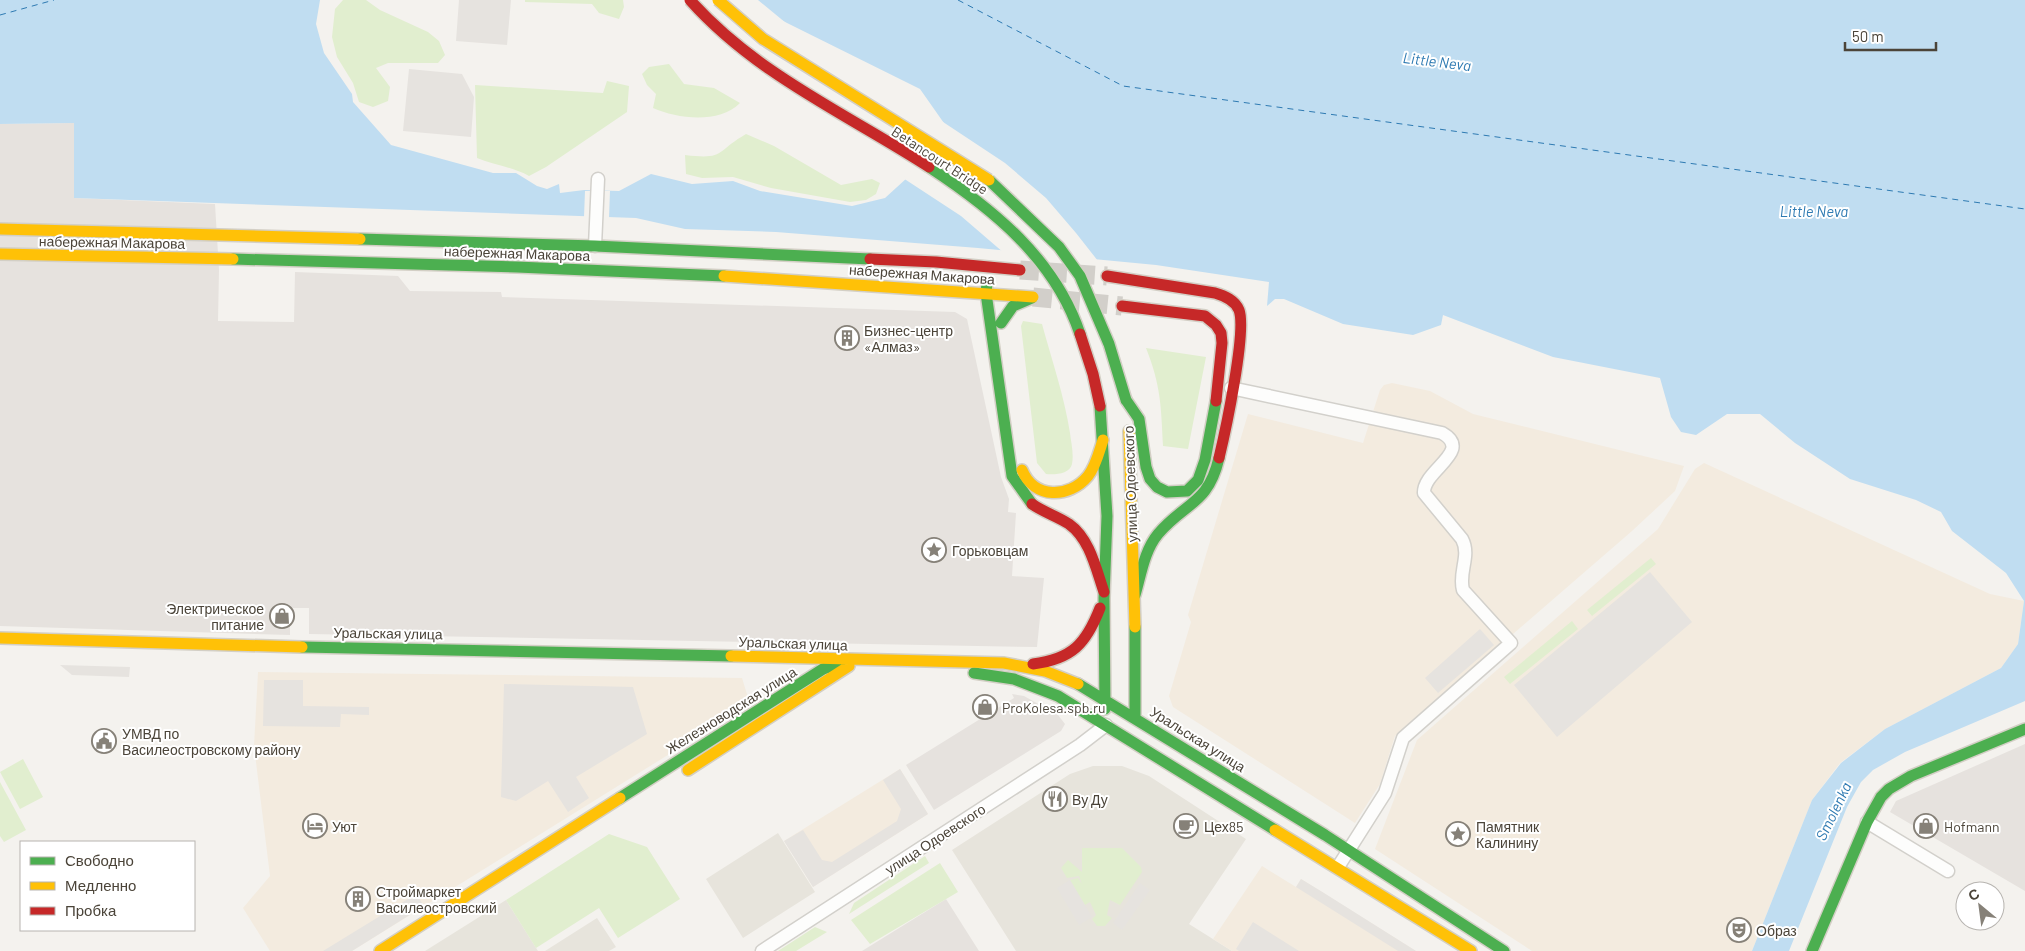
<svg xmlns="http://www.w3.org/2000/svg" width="2025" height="951" viewBox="0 0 2025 951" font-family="Barlow,sans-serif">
<rect width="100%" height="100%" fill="#f4f2ee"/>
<path fill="#e7e4dc" d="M1093,766h29l27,10 97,63 -57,85 43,27h-216l-64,-101 118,-76z
M778,833l37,59 -72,46 -37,-59z
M506,900l32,51h-113l59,-37z
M597,918l19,29 -7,4h-64z"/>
<path fill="#f3ebdf" d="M1392,383l38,8 43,23 211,52 -9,25 -43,40 -237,205 -15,48 -25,39 -182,-116 -4,-11 22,-74 -3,-7 60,-201 115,29 17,-53 4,-5z
M1704,463l286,131 34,7 -6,43 -17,24 -116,61 -45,34 -28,37 -60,151h-220l-157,-102 42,-109 241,-211 37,-60z
M258,672l484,6 8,26 -398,247h-82l-27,-43 27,-32 -16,-130z
M900,769l28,45 -115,73 -29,-46z
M1262,866l34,21 5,-8 115,72h-184l-19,-12z"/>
<path fill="#e6e2de" d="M74,123v75l141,6 4,66 -1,51 76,1 1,-50 103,4 12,15 91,1 1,5 453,15 12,7 34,158 8,22 -1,13 8,1 -4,63 32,2 -7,69 -728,-13v-26h-19v27l-290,-9v-502z
M1012,694l12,2 34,19 7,9 -4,7 -127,79 -28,-45 108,-67z
M2025,744v147l-135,-79 6,-11z
M946,899l33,52h-117z"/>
<path fill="#e1eecf" d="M343,0h23l14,10 48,22 11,9 6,14 -7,8h-50l-12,5 14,19 -2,14 -15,6 -14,-5 -6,-19 -16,-26 -5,-20 3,-28z
M525,0h98l1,7 -5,12 -20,-6 -7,-9 -67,-2z
M669,64l15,20 30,4 26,15c-21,21 -62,16 -87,5l3,-14 -9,-9 -5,-11 7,-7z
M607,81l22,5 -2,26 -81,55 -17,9c-16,-9 -35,-11 -52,-18l-2,-73 128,8z
M746,134l28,12 67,39 31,-6 8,4 -4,11 -10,6 -16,2 -79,-14 -38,-11 -31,1 -16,-4 -1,-19c40,5 30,-3 61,-21z
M1023,321l19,3c10,37 22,71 28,109 1,9 4,21 2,31 -2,10 -17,11 -26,10l-9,-11 -16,-137z
M1146,348l60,9 -18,92 -25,-3c-2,-40 -2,-60 -17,-98z
M1651,558l5,6 -64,52 -5,-6z
M1572,621l6,8 -68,55 -6,-7z
M23,759l20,38 -23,12 -20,-37z
M0,782l26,48 -22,12 -4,-6z
M609,834l38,13 33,52 -62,39 -19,-30 -63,40 -30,-48z
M1082,848h40l19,19 1,5 -22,33 -10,-5 -3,15 5,3 -7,8h-8l-5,-7 4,-4 -6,-13 -5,3 -15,-25 8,-2 4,6 -3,-8 -12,2 -6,-10 7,-8 14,12z
M925,856l4,7 -80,51 5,-11z
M940,863l18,29 -88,52 -19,-24z
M815,927l12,5 -31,19h-18z"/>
<path fill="#e6e3df" d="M459,0h52l-4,45 -51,-4z
M409,69l53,5 12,23 -3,40 -68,-6z
M1650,572l42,50 -135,115 -43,-52z
M1480,629l14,16 -56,48 -13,-15z
M60,665l70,2 -1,10 -57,-2z
M264,680h39v26l66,1v8l-28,-1 -1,13 -77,-1z
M504,684l129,3 14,47 -71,43 13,21 -21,14 -20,-31 -32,20 -15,-4z
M900,769l28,45 -115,73 -29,-46 19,-11 19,30 10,2 65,-41 4,-12 -18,-29z
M1301,879l23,14 92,58h-18l-102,-64z
M1070,880l22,37 -13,8 -22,-37z
M1140,883l10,7 -28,40 -9,-7z
M416,894l8,12 -72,45h-29z
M1253,922l46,29h-60l-3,-2z"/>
<path fill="#c0ddf1" d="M0,0h320l-4,24 8,29 28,41 1,8 38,43 102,28h23l21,13 10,3 12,-5 1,9 24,-3 35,1 32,-17 41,10 41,-3 27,10 92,15 33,-8 68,-62 -33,-47 -139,-69 -64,-20h1308v701l-120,51 -32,18 -12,12 -14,25 -58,144h-37l60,-151 29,-37 44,-34 116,-61 17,-24 6,-43 -18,-28 -54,-42 -11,-19 -25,-12 -66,-21 -55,-36 -35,-29h-33l-31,21 -15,-3 -10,-15 -11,-39 -107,-21 -110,-42 -2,10 -28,10 -70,-11 -59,-25h-9l-8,7 2,-24 -113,-17 -178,-17 -202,-16 -91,-3 -49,-11 -562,-20v-75l-74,1z"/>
<path fill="#f4f2ee" d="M714,0h44l34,28 -12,-6 -64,-20z
M937,118l68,45 41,35 30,35 22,28 -94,-8 -43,-37 -58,-38 47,-42z
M585,191h25l-1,27 -25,-1z"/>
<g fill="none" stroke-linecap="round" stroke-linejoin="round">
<path stroke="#2e7ab2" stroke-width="1" stroke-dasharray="6 5" stroke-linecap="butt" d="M958,0l165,86 902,123
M0,15l54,-15"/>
<path stroke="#d2cfca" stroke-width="19" stroke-dasharray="19 9" stroke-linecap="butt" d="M1020,270l87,6
M1033,297l89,9"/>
<defs>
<path id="street" d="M595,246l3,-67
M1231,388l211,45c32,18 -19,37 -18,60l38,46c9,17 -4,33 1,51l48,53 -108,95 -18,55 -47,74
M1867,822l81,49
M762,951l318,-206 26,-20"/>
<path id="fast" d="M360,239l235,7 275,13
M233,259l284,8 207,9
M987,283l-1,10 26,183 20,28
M1001,323l12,-17 19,-8
M1126,400l13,19 7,48 4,12 7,8 10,5 20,-1 11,-11 7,-20 11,-59
M1100,406l7,110 -3,82 1,111
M1135,595c6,-20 9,-44 23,-61 27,-32 50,-29 61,-76
M1135,627v90
M302,647l429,9
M974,673l40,6 44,17 217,134
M1078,684l247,151 179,116
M620,798l203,-129 17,-6
M1812,951l55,-129 14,-25 8,-8 22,-13 114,-47"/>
<path id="slow" d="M0,229l360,10
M0,254l233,5
M724,276l309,21
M1129,431l6,196
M1022,470c12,29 47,29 66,6 8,-10 11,-24 15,-36
M0,638l302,9
M731,656l273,7 41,8 33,13
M688,770l161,-104
M1275,830l196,121
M380,951l240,-153"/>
<path id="jam" d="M870,259l66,3 84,8
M1107,276l108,17c10,3 20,7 24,17 8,21 -14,123 -20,148
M1122,306l83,10 11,9 5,8 1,10 -6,58
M1032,504c11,8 25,12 37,20 21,15 27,45 35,68
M1033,664c39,-5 53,-20 67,-56"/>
</defs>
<use href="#street" stroke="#d2d0cb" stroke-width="15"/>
<use href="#fast" stroke="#d3cfc5" stroke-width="14"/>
<use href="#slow" stroke="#d3cfc5" stroke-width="14"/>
<use href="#jam" stroke="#d3cfc5" stroke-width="14"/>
<use href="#street" stroke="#fdfdfc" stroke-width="12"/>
<use href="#fast" stroke="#4caf50" stroke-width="11"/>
<use href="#slow" stroke="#ffc107" stroke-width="11"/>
<use href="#jam" stroke="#c62828" stroke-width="11"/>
<defs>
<path id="fast-bridge" d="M929,167c64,42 126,92 151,167
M989,180l70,67 21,29 29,68 17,56"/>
<path id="slow-bridge" d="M718,0l45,39 226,141"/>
<path id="jam-bridge" d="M690,0c67,75 157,114 239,167
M1080,334l13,40 7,32"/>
</defs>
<use href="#fast-bridge" stroke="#d3cfc5" stroke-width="14" stroke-linecap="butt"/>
<use href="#slow-bridge" stroke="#d3cfc5" stroke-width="14" stroke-linecap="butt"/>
<use href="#jam-bridge" stroke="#d3cfc5" stroke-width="14" stroke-linecap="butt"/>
<use href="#fast-bridge" stroke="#4caf50" stroke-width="11"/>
<use href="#slow-bridge" stroke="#ffc107" stroke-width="11"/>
<use href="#jam-bridge" stroke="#c62828" stroke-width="11"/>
</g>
<defs>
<symbol id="building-ring" viewBox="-11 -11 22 22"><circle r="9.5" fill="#fff" stroke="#868178" stroke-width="1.5"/><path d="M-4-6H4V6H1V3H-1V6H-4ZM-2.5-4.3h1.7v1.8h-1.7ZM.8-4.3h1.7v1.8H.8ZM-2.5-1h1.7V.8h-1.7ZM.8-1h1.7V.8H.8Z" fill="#868178"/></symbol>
<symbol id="sight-ring" viewBox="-11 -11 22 22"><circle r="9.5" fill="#fff" stroke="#868178" stroke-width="1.5"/><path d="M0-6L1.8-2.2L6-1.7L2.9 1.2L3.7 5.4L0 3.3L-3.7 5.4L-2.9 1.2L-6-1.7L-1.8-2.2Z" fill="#868178"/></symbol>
<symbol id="shop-ring" viewBox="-11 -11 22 22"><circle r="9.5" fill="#fff" stroke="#868178" stroke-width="1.5"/><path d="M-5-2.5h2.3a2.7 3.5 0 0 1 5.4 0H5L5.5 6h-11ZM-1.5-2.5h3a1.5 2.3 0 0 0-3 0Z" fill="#868178"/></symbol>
<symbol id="civic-ring" viewBox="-11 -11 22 22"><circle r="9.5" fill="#fff" stroke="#868178" stroke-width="1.5"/><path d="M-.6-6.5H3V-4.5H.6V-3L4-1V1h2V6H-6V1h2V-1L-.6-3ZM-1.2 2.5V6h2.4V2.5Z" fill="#868178"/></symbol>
<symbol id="restaurant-ring" viewBox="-11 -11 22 22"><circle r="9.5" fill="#fff" stroke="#868178" stroke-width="1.5"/><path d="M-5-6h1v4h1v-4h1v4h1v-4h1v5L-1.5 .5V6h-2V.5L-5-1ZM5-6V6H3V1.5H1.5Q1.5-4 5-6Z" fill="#868178"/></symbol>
<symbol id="hotel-ring" viewBox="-11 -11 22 22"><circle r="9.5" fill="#fff" stroke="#868178" stroke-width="1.5"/><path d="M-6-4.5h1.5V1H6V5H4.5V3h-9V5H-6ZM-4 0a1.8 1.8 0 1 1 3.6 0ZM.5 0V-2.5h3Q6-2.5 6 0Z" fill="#868178"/></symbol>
<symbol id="cafe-ring" viewBox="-11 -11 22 22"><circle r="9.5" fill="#fff" stroke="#868178" stroke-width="1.5"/><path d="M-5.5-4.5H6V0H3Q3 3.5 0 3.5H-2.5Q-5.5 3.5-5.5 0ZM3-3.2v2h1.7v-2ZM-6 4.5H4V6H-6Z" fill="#868178"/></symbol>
<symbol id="theatre-ring" viewBox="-11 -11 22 22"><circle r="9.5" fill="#fff" stroke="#868178" stroke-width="1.5"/><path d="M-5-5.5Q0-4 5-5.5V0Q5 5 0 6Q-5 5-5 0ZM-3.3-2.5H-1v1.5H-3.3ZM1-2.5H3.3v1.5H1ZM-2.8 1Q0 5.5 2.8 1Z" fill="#868178"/></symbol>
</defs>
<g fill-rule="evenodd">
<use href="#building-ring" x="833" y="324" width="28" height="28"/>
<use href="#sight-ring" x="920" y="536" width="28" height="28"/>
<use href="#shop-ring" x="268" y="602" width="28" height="28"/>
<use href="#shop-ring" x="971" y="693" width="28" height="28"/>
<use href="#civic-ring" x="90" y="727" width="28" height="28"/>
<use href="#restaurant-ring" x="1041" y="785" width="28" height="28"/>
<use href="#hotel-ring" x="301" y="812" width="28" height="28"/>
<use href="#cafe-ring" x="1172" y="812" width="28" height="28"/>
<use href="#shop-ring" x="1912" y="812" width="28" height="28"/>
<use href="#sight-ring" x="1444" y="820" width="28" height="28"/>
<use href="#building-ring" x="344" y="885" width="28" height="28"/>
<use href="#theatre-ring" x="1725" y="916" width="28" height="28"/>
</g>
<g text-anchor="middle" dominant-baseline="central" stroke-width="4" stroke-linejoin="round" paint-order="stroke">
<g font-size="14" fill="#4b4439" stroke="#fff">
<text transform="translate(940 160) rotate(33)">Betancourt Bridge</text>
<text transform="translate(112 242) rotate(1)">набережная Макарова</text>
<text transform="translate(517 253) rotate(2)">набережная Макарова</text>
<text transform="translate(922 274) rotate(4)">набережная Макарова</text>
<text transform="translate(1130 484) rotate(-92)">улица Одоевского</text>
<text transform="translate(388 633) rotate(1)">Уральская улица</text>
<text transform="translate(793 643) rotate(2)">Уральская улица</text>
<text transform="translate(731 710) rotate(-32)">Железноводская улица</text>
<text transform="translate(1198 739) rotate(32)">Уральская улица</text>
<text transform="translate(935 839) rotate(-33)">улица Одоевского</text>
</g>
<g font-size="14" fill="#4b4439" stroke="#fff" text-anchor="start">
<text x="864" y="330">Бизнес-центр<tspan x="864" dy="16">«Алмаз»</tspan></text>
<text x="952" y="550">Горьковцам</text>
<text x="264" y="608" text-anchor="end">Электрическое<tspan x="264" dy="16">питание</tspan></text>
<text x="1002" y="707">ProKolesa.spb.ru</text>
<text x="122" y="733">УМВД по<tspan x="122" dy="16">Василеостровскому району</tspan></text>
<text x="1072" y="799">Ву Ду</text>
<text x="332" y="826">Уют</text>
<text x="1204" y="826">Цех85</text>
<text x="1476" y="826">Памятник<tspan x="1476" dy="16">Калинину</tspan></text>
<text x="1944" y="826">Hofmann</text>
<text x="376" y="891">Строймаркет<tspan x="376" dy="16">Василеостровский</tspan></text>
<text x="1756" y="930">Образ</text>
</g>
<g font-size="15" font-style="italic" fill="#2e7ab2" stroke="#fff">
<text transform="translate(1437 61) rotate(7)">Little Neva</text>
<text x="1814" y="211">Little Neva</text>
<text transform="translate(1833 811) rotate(-64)">Smolenka</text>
</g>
</g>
<rect x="20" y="841" width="175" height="90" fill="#ffffff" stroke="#b7b4b0"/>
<rect x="30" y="857" width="25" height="8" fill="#4caf50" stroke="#b7b4b0"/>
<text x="65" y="866" font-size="15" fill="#4b4439">Свободно</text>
<rect x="30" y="882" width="25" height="8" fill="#ffc107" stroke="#b7b4b0"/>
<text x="65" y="891" font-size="15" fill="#4b4439">Медленно</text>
<rect x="30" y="907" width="25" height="8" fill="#c62828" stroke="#b7b4b0"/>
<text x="65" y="916" font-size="15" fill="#4b4439">Пробка</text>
<g transform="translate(1980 906) rotate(331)"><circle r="24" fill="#ffffff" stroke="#b7b4b0"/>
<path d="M0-4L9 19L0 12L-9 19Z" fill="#868178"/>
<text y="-8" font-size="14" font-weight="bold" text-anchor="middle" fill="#4b4439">С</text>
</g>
<path d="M1845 42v8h91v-8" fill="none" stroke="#4b4439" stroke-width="2.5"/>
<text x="1852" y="42" font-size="15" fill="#4b4439" stroke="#ffffff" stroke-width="4" paint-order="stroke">50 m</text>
</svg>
